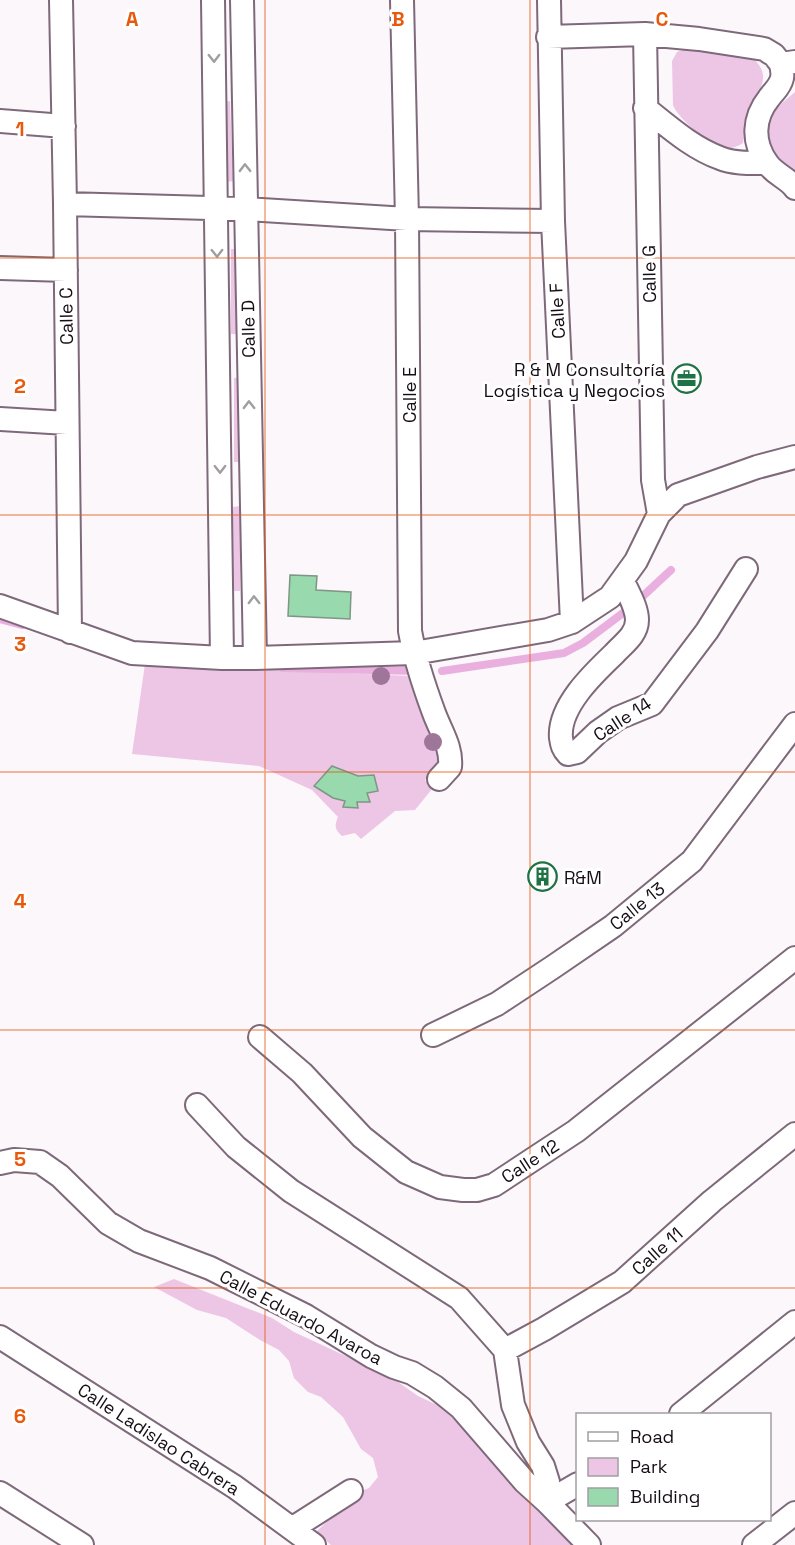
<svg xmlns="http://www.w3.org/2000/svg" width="795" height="1545" viewBox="0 0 795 1545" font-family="'Space Grotesk',sans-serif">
<rect width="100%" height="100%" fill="#fcf7fb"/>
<path fill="#edc6e6" d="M688,48l66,11c21,21 0,34 -6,56 -3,9 -3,19 -5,28 -6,4 -12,6 -19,5 -15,-4 -46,-29 -51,-43l-1,-44 5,-9z
M795,92v79l-14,-8 -15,-29 9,-25z
M230,101l3,80 -6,1 -4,-80z
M231,249h7v85h-7z
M241,377v85h-7v-84z
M240,506v85h-7v-84z
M145,664l266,12 39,81 -25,23 7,9 -17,21 -20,1 -34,28 -6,-6 -13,3c-7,-6 -8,-10 -4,-19l-26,-27 -53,-24 -127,-12z
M174,1279l98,39 22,14 97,45 27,19 19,9 23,19 124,121h-253l-15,-13 40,-39 13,-5 9,-11 -5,-19 -12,-9 -18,-32 -22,-20 -13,-5 -14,-14 -5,-17 -10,-11 -19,-10 -34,-22 -29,-8 -43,-23z"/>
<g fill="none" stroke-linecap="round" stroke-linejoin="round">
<path stroke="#e9b0df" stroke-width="8" d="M643,596l28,-26
M0,619l22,6
M283,668l134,3
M442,671l122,-18 19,-10 40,-30"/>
</g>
<path fill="#98d9ad" stroke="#7e9685" stroke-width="1.5" d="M290,575l27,1 -1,14 35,2 -1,27 -62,-3z
M332,766l26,10 16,-1 4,16 -11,2 3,9h-13l1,6 -15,-1 2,-6 -12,-3 -19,-12z
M547,867l5,6 -13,12 -5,-5z"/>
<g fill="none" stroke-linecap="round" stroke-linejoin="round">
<defs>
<path id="street" d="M61,0l4,204 5,428
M213,0l9,658
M242,0l13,658
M402,0l5,219 3,412c5,28 14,55 24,82 7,19 18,34 16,54l-11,12
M549,0l4,221 19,401
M645,34l8,446 6,34
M548,37l97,-3 54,5 65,10 10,6 7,9 14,-2
M781,64c1,5 2,10 1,14 -2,9 -8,13 -13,20 -16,20 -17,44 -2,65 7,11 21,15 28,25
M645,108c23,18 47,40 75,50 14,6 32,5 47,5
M0,121l64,5
M65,204l180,5 162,10 146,2
M0,268l66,2
M0,419l67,4
M623,581c5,12 14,26 14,39 0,15 -14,24 -23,34 -21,20 -56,53 -53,84 1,7 2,11 7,16l9,-2 21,-20 20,-14 34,-14 55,-73 39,-62
M0,606l132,47 90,5h33l159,-5 134,-23 24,-8 38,-25 26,-36 23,-47 19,-19 79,-28 38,-10
M433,1035l64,-31 56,-37 60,-41 79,-65 103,-137
M260,1037l42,36 60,64 44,35 34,15 23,3h14l17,-5 82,-54 219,-173
M197,1105l39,42 55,44 168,107 46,52 8,55 15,37 15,24 5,16 -1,20 42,43
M0,1163l14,-3 26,2 20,14 48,47 31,18 71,27 96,48 65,40 23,11 18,6 23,14 26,21 64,74 22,20 31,-18
M0,1337l235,150 79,58
M505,1350l39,-21 78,-47 90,-81 83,-67
M681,1414l114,-92
M0,1493l82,52
M293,1528l58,-37
M754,1545l41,-32"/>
</defs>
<use href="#street" stroke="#7e697a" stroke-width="26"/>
<use href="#street" stroke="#fff" stroke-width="22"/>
</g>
<g fill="#9d7699">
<circle cx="381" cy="676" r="9"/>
<circle cx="433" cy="742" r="9"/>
</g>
<defs><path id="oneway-chevron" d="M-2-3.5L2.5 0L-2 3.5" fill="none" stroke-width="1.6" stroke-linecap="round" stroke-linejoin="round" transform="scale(1.5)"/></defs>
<g stroke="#a19ea1">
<use href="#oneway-chevron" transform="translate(214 58) rotate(89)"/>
<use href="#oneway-chevron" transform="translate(245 168) rotate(-91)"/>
<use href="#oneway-chevron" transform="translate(217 253) rotate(89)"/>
<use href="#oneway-chevron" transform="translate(249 405) rotate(-91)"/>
<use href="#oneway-chevron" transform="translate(220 469) rotate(89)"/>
<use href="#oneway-chevron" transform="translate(254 600) rotate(-91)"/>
</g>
<path fill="none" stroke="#e8590c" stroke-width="1.5" stroke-opacity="0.55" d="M265,0v1545M530,0v1545M0,258h795M0,515h795M0,772h795M0,1030h795M0,1288h795"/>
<defs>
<symbol id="office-ring" viewBox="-11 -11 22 22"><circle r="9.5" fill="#fff" stroke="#1f7244" stroke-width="1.5"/><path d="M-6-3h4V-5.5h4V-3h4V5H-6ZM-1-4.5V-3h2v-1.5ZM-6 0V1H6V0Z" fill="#1f7244"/></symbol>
<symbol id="building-ring" viewBox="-11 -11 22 22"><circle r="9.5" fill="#fff" stroke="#1f7244" stroke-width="1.5"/><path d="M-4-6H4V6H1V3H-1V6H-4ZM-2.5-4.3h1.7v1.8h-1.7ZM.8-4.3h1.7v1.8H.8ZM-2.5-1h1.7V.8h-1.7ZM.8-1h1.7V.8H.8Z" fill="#1f7244"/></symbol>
</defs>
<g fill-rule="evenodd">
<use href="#office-ring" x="670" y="362" width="33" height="33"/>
<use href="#building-ring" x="526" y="860" width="33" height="33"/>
</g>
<g text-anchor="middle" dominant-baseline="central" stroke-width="6" stroke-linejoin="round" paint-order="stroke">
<g font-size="18" fill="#150d14" stroke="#fff">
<text transform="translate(649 274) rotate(-91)">Calle G</text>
<text transform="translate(557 311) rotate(-93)">Calle F</text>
<text transform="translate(66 316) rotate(-91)">Calle C</text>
<text transform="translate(248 329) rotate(-91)">Calle D</text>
<text transform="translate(409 395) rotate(-90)">Calle E</text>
<text transform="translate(622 719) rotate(-33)">Calle 14</text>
<text transform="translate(637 906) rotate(-39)">Calle 13</text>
<text transform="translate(530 1161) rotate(-33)">Calle 12</text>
<text transform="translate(657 1251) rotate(-42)">Calle 11</text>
<text transform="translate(301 1317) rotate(28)">Calle Eduardo Avaroa</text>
<text transform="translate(159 1439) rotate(33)">Calle Ladislao Cabrera</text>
</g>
<g font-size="18" fill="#150d14" stroke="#fff" text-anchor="end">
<text x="665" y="369">R &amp; M Consultoría<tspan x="665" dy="21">Logística y Negocios</tspan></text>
<text x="564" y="877" text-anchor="start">R&amp;M</text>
</g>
</g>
<g font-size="20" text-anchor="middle" font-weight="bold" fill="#e8590c" stroke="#fff" stroke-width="6" stroke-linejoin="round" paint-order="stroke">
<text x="132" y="26">A</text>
<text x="398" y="26">B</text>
<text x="662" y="26">C</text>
<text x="20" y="136">1</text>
<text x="20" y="393">2</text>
<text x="20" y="651">3</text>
<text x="20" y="908">4</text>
<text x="20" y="1166">5</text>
<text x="20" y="1423">6</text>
</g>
<rect x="576" y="1413" width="195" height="108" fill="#ffffff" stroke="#a19ea1" stroke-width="1.5"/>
<rect x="588" y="1432" width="30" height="9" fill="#ffffff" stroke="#a19ea1" stroke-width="1.5"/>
<text x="630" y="1443" font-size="18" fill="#150d14">Road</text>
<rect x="588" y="1458" width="30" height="18" fill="#edc6e6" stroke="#a19ea1" stroke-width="1.5"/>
<text x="630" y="1473" font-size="18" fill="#150d14">Park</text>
<rect x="588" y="1488" width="30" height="18" fill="#98d9ad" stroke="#a19ea1" stroke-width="1.5"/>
<text x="630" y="1503" font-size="18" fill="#150d14">Building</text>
</svg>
